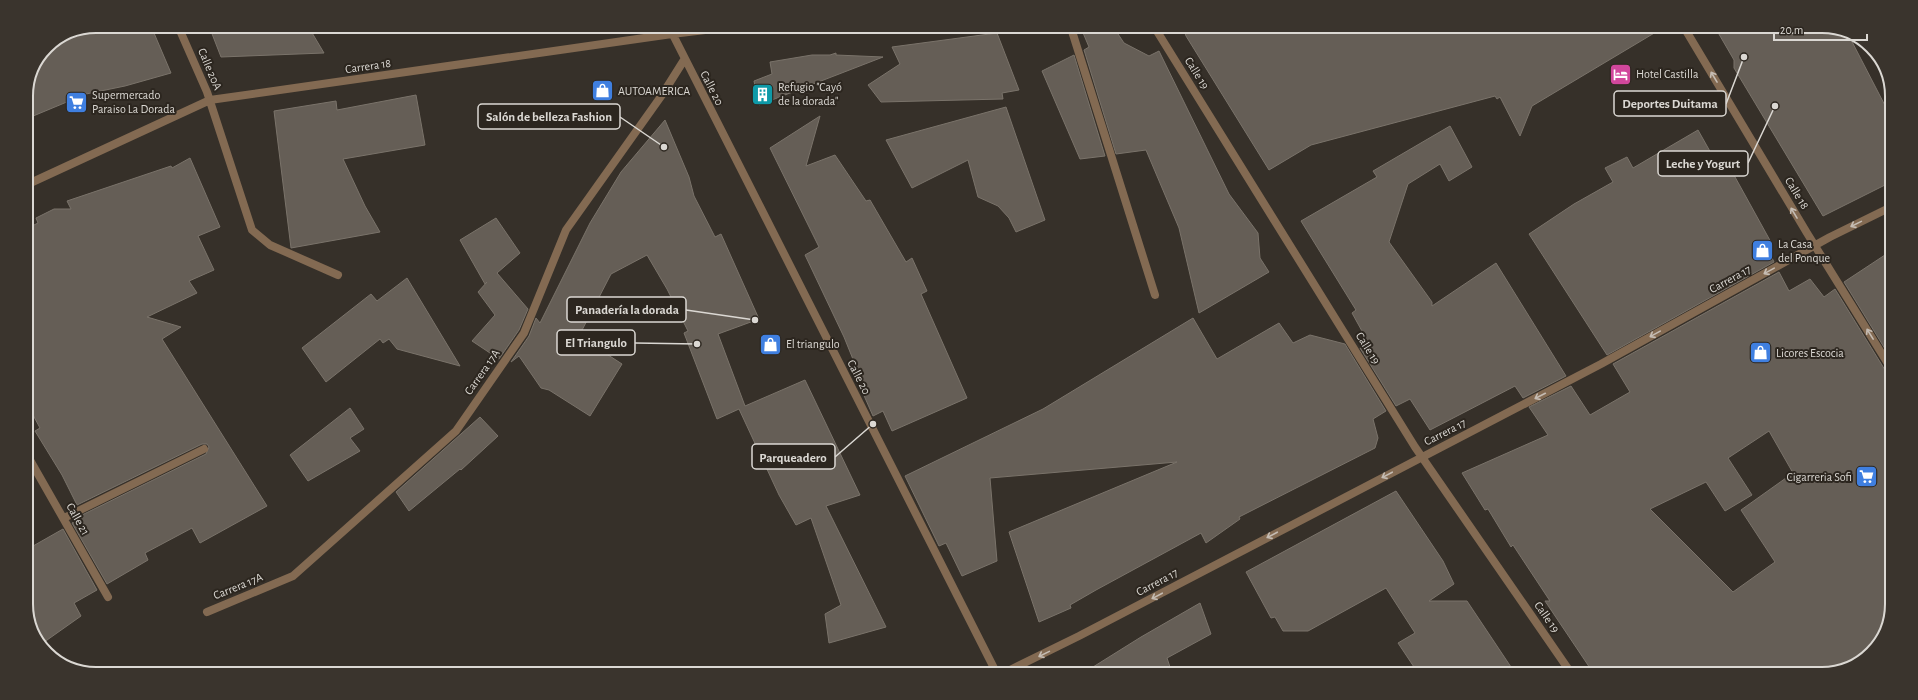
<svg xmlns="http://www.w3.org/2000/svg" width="1918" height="700" viewBox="0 0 1918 700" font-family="'Alegreya Sans',sans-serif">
<rect width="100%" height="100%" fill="#363029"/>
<path fill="#655e56" stroke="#7a736a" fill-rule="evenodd" d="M96,26h55l20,47 -46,13 -39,8 -60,25v-27l21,-46 23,-15z
M209,26h99l16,27 -103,4z
M1081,28h33l10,15 25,13 10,-5 70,143 29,39 2,25 9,14 -70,41 -20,-85 -33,-78 -30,4 -32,-104 5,-3z
M1183,28l280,1h198l-129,77 -12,30 -20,-39 -3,2 -2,-3 -184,49 -42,25 -83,-134z
M1716,29l128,1 3,2 45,87 -1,63 -68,34 -89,-148v-8z
M997,33l22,57 -17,3 1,6 -122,3 -13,-17 32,-21 -8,-17z
M836,53v2l47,2 -124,48 -5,-24 18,-7 -2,-12 42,-7h18z
M1074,55l31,101 -25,3 -38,-88z
M416,95l9,50 -82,14 22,47 15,26 -89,16 -17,-137 62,-10 1,9z
M1006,107l39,113 -29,12 -7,-14 -11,-12 -20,-9 -10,-37 -56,28 -26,-48z
M820,116l-14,50 29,-11 31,46 4,-1 36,62 6,-4 15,33 -6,3 46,104 -75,33 -9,-20 -10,5 -11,-25 3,-2 -21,-52 -39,-82 14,-8 -49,-99z
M665,120l24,57 5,19 21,41 6,-3 38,85 -41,15 27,72 60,-26 55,115 -34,11 60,121 -57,16 -4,-29 16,-9 -30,-87 -15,7 -17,-30 -40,-86 -22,10 -33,-86 4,-2 -21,-42 -20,-34 -36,19 -32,62 43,28 -32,52 -41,-26 -8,-2 -22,-32 -8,6 18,-26 7,-18 4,5 50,-100 31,-51z
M1450,126l22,41 -23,14 -9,-17 -32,20 -19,58 43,60v4l64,-43 70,113 -43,22 -8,-12 -85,44 -20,-31 -14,7 -36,-58 13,3 -21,-38 4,-3 -55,-89 76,-44 -4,-6z
M1698,130l18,32 8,-5 48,87 -5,3 7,15 -167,93 -78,-121 45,-30 39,-22 -8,-14 22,-11 6,11z
M190,158l30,69 -22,9 16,34 -25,11 8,12 -50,24 34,10 -19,12 105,167 -67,37 -8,-15 -47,25 3,7 -41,24 -35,-61 11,-6 -1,-2 124,-61 3,-7 -2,-3h-5l-125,61 -15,-30 -27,-44 5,-3 -14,-26v-173l12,-6 -2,-5 18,-9h17l-4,-8 104,-35 1,2z
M496,218l24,35 -23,20 31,36 -9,21 -20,29 -27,-18 23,-26 -17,-23 9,-10 -2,2 -25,-44z
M1891,251v21l-1,85 -46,-75z
M1779,272l10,19 21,-12 14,18 11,-8 50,81 5,2 -2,254 -24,34 -42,14h-228l-49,-73h5l-37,-56 -2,2 -23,-38 -3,1 -23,-37 86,-38 -19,-28 42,-21 19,29 40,-23 -17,-28zM1769,431l24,42 -52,37 34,52 -42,30 -83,-83 56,-27 19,29 27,-16 -24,-37z
M407,278l53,88 -63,-17 -8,-10 -6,4 -3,-4 -54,43 -24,-34 69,-54 6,7z
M1193,318l24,41 62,-36 14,20 17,-8 35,9 41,67 -13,8 5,19 -3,10 -136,69 1,2 -34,24 -5,-10 -105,57 -26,15 1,3 -32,14 -30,-90 168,-70 -187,16 7,83 -35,15 -16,-33 -7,3 -34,-70 138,-67z
M350,408l14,21 -14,9 10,13 -52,30 -18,-26z
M480,417l18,19 -37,34 -1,-1 -51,42 -13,-19z
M1396,491l47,70 11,23 -25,17h38l48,72h-97l-20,-30 17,-10 -29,-45 -78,43h-25l-8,-14 -4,1 -25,-46z
M63,529l34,61 -23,13 7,13 -41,29 -14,-37v-58z
M1200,603l11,31 -44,24 5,15 -87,-1 56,-35z"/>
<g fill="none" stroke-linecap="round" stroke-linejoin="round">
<path stroke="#836a52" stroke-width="8" d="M178,26l29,66 45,138 18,15 68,30
M669,27l327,645
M1071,28l84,267
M1155,28l260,419 156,226
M1685,29l122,204 83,134
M26,185l184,-85 462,-66 58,-7
M26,453l82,144
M64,518l140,-69
M207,612l86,-36 163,-145 68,-98 42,-103 96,-135 22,-35
M1006,672l73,-36 522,-272 229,-127 61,-30"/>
</g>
<defs><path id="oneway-shaft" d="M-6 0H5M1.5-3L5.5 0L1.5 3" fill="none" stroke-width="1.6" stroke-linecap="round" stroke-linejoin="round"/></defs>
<g stroke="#c5bcb3">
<use href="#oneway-shaft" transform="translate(1714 77) rotate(-121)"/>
<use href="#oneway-shaft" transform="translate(1794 213) rotate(-121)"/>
<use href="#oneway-shaft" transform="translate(1856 224) rotate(154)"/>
<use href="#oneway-shaft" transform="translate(1769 271) rotate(151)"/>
<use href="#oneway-shaft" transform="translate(1655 334) rotate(151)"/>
<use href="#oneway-shaft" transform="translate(1870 334) rotate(-122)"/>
<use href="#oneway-shaft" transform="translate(1540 396) rotate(153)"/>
<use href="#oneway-shaft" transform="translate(1387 475) rotate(152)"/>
<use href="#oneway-shaft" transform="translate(1272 535) rotate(152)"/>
<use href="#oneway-shaft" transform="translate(1157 596) rotate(152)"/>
<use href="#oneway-shaft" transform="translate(1044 654) rotate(154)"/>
</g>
<defs>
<symbol id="hotel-square" viewBox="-11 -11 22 22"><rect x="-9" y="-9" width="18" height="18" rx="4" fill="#d1479c" stroke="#2c261f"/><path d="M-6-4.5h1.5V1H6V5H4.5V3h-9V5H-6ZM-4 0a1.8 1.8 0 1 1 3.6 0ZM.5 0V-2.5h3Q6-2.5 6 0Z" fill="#fff"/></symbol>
<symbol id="shop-square" viewBox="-11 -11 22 22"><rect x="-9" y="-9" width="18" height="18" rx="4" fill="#3f7fe0" stroke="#2c261f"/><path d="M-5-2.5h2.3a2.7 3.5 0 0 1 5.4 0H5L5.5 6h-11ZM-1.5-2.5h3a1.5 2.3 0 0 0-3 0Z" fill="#fff"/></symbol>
<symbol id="building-square" viewBox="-11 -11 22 22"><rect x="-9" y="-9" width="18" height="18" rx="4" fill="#0f9aa8" stroke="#2c261f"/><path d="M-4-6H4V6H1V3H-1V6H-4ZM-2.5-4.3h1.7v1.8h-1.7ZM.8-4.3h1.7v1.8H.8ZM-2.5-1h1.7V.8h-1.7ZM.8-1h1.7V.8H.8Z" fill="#fff"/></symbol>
<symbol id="supermarket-square" viewBox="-11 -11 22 22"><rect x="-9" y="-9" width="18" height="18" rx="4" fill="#3f7fe0" stroke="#2c261f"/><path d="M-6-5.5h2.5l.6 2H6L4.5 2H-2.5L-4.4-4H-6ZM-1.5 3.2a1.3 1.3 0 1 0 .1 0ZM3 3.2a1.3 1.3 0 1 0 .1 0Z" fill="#fff"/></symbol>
</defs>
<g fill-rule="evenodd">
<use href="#hotel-square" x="1608" y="62" width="25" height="25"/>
<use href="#shop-square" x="590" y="78" width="25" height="25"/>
<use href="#building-square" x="750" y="82" width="25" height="25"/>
<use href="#supermarket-square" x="64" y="90" width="25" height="25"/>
<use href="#shop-square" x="1750" y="238" width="25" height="25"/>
<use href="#shop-square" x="758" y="332" width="25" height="25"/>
<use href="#shop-square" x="1748" y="340" width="25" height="25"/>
<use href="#supermarket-square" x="1854" y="464" width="25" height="25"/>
</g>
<g text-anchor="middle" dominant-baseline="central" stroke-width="4" stroke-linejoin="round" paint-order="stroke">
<g font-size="12" fill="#dbd8d3" stroke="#2c261f">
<text transform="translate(368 66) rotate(-8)">Carrera 18</text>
<text transform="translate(210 69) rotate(67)">Calle 20A</text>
<text transform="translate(1197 73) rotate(58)">Calle 19</text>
<text transform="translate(712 88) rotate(63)">Calle 20</text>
<text transform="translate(1797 193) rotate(59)">Calle 18</text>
<text transform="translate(1730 279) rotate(-29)">Carrera 17</text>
<text transform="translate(1368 348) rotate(58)">Calle 19</text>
<text transform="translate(482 372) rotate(-55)">Carrera 17A</text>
<text transform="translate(859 377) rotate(63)">Calle 20</text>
<text transform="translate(1445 432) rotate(-27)">Carrera 17</text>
<text transform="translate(78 519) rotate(61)">Calle 21</text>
<text transform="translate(1157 582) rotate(-28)">Carrera 17</text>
<text transform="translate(238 586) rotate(-22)">Carrera 17A</text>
<text transform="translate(1547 617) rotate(55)">Calle 19</text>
</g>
<g font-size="12" fill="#dbd8d3" stroke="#2c261f" text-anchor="start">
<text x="1636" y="74">Hotel Castilla</text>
<text x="778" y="87">Refugio "Cayó<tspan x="778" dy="14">de la dorada"</tspan></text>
<text x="618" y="91">AUTOAMERICA</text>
<text x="92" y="95">Supermercado<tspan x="92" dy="14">Paraiso La Dorada</tspan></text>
<text x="1778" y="244">La Casa<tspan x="1778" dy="14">del Ponque</tspan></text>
<text x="786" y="344">El triangulo</text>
<text x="1776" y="353">Licores Escocia</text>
<text x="1852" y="477" text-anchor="end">Cigarreria Sofi</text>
</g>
</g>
<path d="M0 0H1918V700H0ZM96 33H1822A63 63 0 0 1 1885 96V604A63 63 0 0 1 1822 667H96A63 63 0 0 1 33 604V96A63 63 0 0 1 96 33Z" fill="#3a342d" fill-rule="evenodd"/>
<path fill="none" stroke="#dbd8d3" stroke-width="2" d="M96 33H1822A63 63 0 0 1 1885 96V604A63 63 0 0 1 1822 667H96A63 63 0 0 1 33 604V96A63 63 0 0 1 96 33Z"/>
<path fill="none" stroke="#dbd8d3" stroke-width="1.5" d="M1744 57L1726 104M664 147L620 117M1775 106L1748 163M755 320L686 310M697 344L635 343M873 424L835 457"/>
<g fill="#dbd8d3" stroke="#2c261f" stroke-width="1.5">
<circle cx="1744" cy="57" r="4"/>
<circle cx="664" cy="147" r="4"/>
<circle cx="1775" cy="106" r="4"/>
<circle cx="755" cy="320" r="4"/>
<circle cx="697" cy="344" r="4"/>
<circle cx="873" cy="424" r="4"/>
</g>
<g fill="#2c261f" stroke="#dbd8d3" stroke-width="1.5">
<rect x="1614" y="91" width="112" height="25" rx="4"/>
<rect x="478" y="104" width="142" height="25" rx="4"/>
<rect x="1658" y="151" width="90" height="25" rx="4"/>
<rect x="567" y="297" width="119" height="25" rx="4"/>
<rect x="557" y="330" width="78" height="25" rx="4"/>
<rect x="752" y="444" width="83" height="25" rx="4"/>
</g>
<g font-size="13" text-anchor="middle" font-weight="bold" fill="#dbd8d3">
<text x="1670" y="108">Deportes Duitama</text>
<text x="549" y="121">Salón de belleza Fashion</text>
<text x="1703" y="168">Leche y Yogurt</text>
<text x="627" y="314">Panadería la dorada</text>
<text x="596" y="347">El Triangulo</text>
<text x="793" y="462">Parqueadero</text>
</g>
<path d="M1774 34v6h93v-6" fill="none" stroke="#dbd8d3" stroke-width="2"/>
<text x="1780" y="34" font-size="12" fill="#dbd8d3" stroke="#2c261f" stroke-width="3" paint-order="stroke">20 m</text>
</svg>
